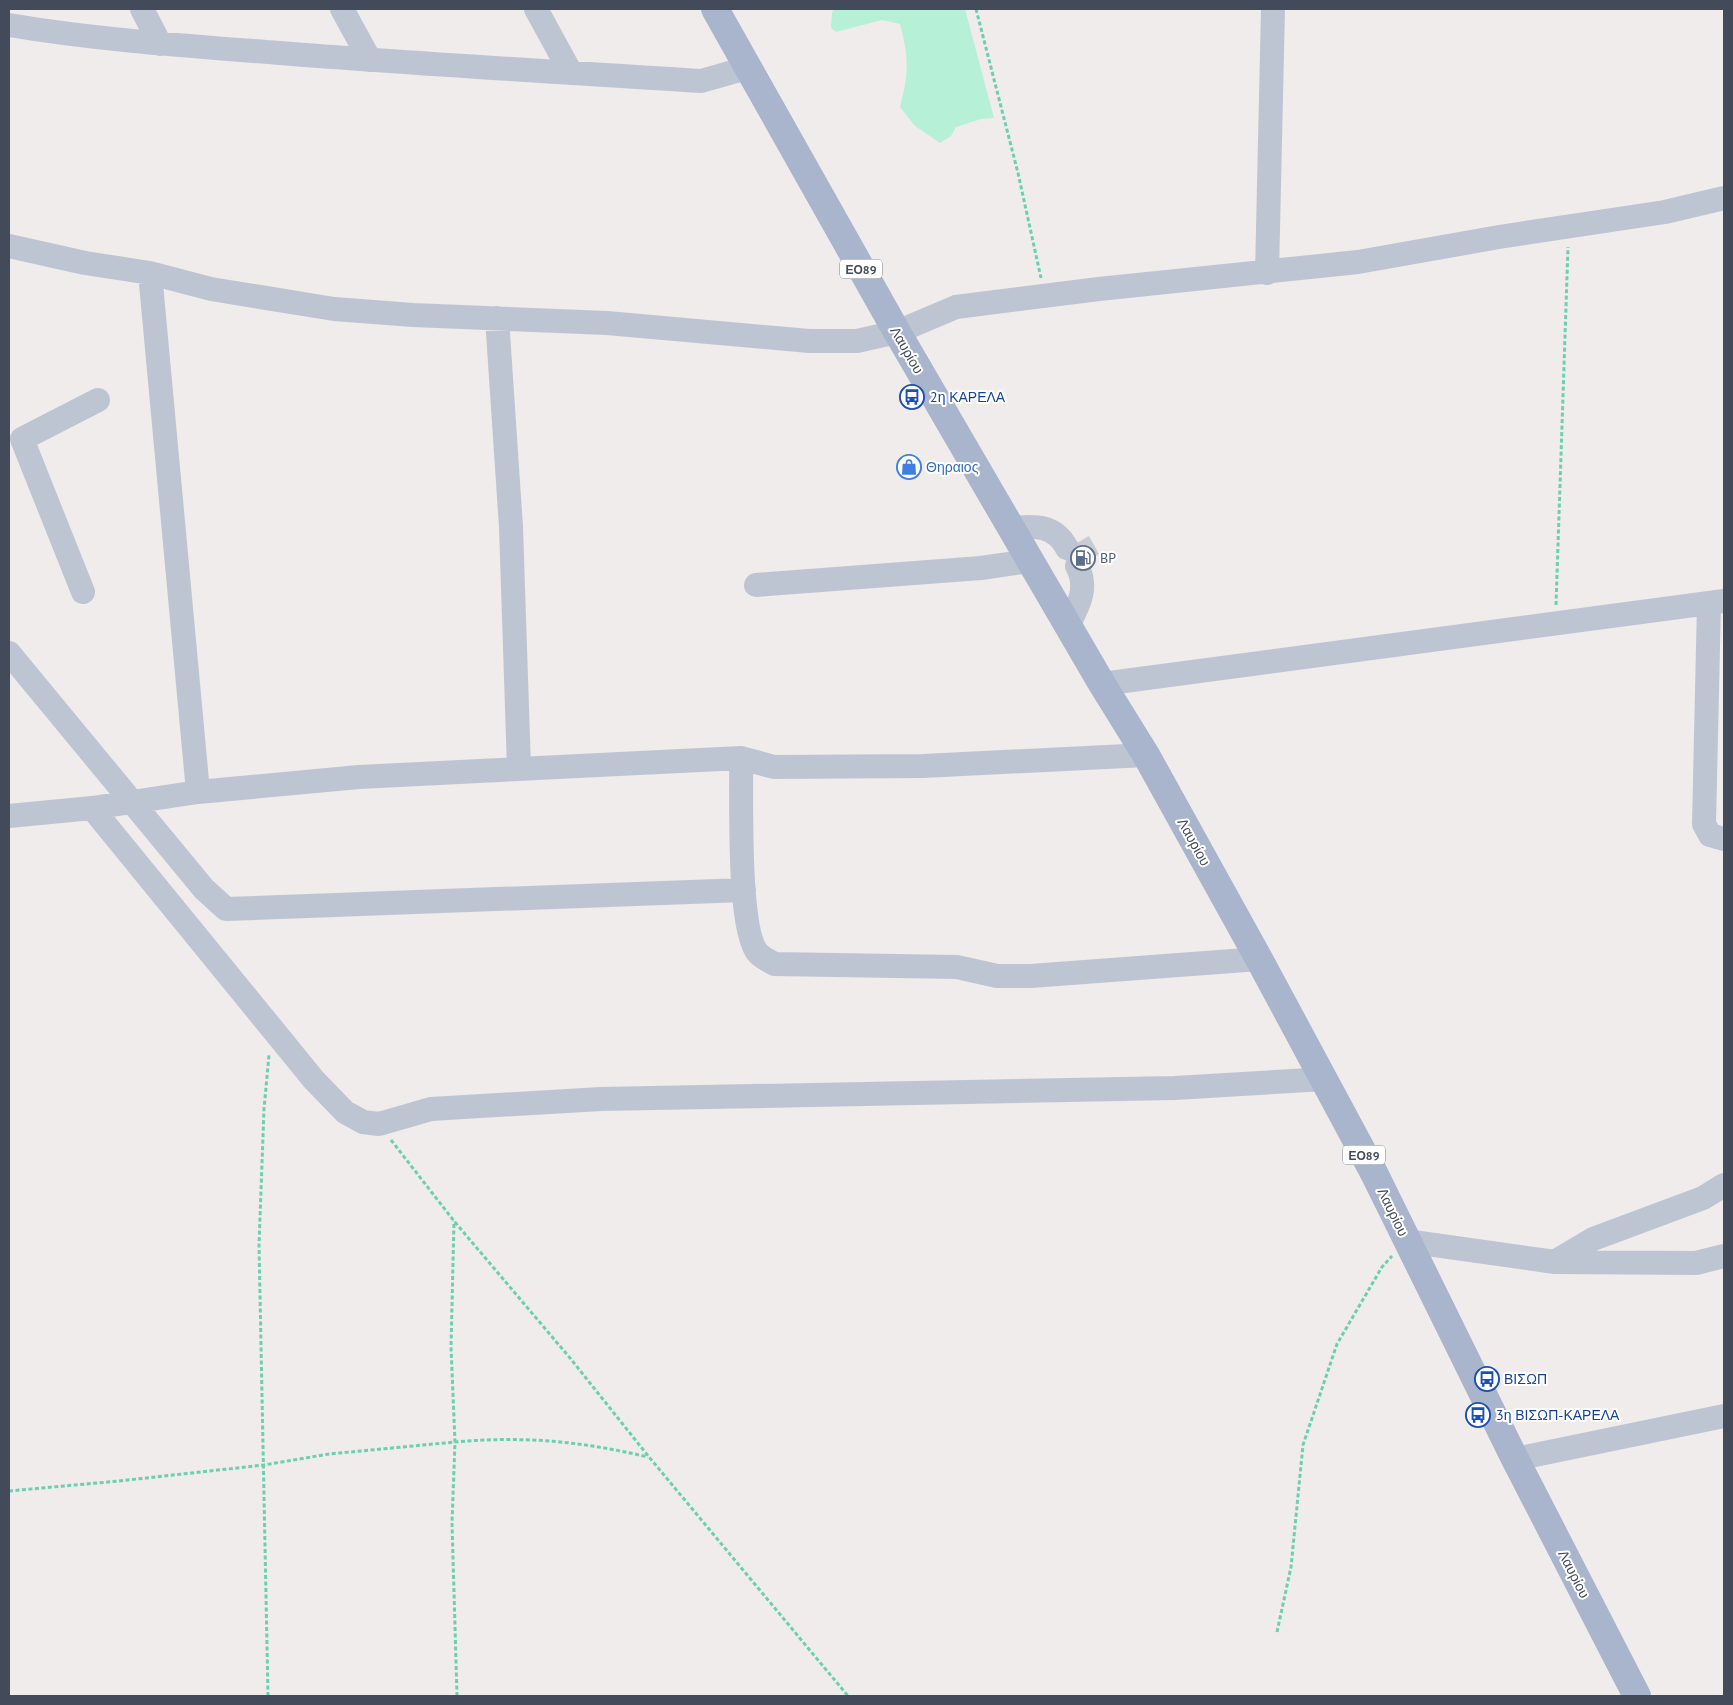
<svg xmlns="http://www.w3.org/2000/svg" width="1733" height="1705" viewBox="0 0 1733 1705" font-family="'PT Sans',sans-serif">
<rect width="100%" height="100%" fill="#efeceb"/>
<path fill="#b6f0d7" d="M835,9h130l29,109 -13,1 -25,8 -5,9 -11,7 -25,-17 -15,-19c9,-34 9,-49 0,-83l-18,-4 -46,12 -5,-4 1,-16z"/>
<path fill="#caccd4" d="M1089,536l10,18 -28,16 -10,-18z"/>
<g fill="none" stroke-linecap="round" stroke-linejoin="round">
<path stroke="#6dcfb1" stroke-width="3" stroke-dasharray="4 2.5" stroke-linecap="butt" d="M976,9l42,164 23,105
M1556,605l12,-358
M391,1140l63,81 116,137 79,99 199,239
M9,1491l110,-10 145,-16 65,-11 126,-12 -4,-95 3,-126
M1277,1632l14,-65 12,-122 34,-101 45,-77 10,-11
M268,1696l-9,-451 5,-136 5,-54
M457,1696l-5,-173 3,-81c69,-6 125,-1 193,15"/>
<path stroke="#bec5d2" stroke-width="24" d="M142,9l18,35
M342,9l28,51
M536,9l35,64
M9,25c89,15 180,21 270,28 140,11 281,19 422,28l46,-13
M9,246l76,17 65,10 61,16 123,20 79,6 194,8 202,18h48l40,-9 59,-25 143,-18 259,-27 141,-25 166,-25 59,-14
M150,273l48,519
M1267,273l6,-264
M497,318l14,209 8,241
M1011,528c24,-2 43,-4 56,20
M756,585l225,-17 49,-7
M83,592l-61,-153 76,-39
M1709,603l-5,221 6,11 14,4
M1068,626c10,-20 21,-38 9,-60
M9,653l195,236 22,20 518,-19
M1102,684l622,-83
M1146,755l-223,11 -149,1 -33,-9 -382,19 -161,15 -106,16 222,272 31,32 18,10 16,2 52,-15 170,-10 574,-11 150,-9
M741,758c1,37 -4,172 17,195 4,5 12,8 16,11l183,3 40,9h34l228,-17
M9,816l83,-8
M1406,1241l149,21 141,1 28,-7
M1556,1261l37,-22 110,-41 21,-13
M1515,1459l209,-43"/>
<path stroke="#a9b5cd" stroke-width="28" d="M715,9l182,323 205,352 44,71 113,204 115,214 141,286 122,237"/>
</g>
<defs>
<symbol id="bus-ring" viewBox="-11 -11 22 22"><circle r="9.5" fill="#fff" stroke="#1a4fb4" stroke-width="1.5"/><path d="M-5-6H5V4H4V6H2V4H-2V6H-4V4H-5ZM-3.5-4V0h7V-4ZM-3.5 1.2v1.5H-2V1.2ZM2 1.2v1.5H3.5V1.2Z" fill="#1a4fb4"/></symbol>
<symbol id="shop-ring" viewBox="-11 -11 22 22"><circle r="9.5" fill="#fff" stroke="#3f7fe0" stroke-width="1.5"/><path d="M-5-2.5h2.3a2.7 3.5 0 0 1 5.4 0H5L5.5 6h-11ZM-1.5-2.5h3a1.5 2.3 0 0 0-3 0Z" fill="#3f7fe0"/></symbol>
<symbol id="fuel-ring" viewBox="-11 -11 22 22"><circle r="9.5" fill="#fff" stroke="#5c6f8a" stroke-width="1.5"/><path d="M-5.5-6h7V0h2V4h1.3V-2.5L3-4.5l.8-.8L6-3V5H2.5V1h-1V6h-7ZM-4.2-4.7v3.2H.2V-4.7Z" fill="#5c6f8a"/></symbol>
</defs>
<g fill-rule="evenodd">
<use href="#bus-ring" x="898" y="383" width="28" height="28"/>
<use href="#shop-ring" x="895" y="453" width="28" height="28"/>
<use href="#fuel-ring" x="1069" y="544" width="28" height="28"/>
<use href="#bus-ring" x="1473" y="1365" width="28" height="28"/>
<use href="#bus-ring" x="1464" y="1401" width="28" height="28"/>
</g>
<g text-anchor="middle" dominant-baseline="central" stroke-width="4" stroke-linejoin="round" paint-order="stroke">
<g fill="#fff" stroke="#7b818c" stroke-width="1">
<rect x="840" y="259.5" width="42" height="19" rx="4"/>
<rect x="1343" y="1145.5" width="42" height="19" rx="4"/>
</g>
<g font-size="12" font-weight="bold" fill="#434b5a">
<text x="861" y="269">ΕΟ89</text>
<text x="1364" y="1155">ΕΟ89</text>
</g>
<g font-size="14" fill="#434b5a" stroke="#fff">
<text transform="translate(907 350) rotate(60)">Λαυρίου</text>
<text transform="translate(1194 842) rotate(61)">Λαυρίου</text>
<text transform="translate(1393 1212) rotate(64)">Λαυρίου</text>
<text transform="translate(1574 1574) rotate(63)">Λαυρίου</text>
</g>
<g font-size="14" fill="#164399" stroke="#fff" text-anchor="start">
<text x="930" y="397">2η ΚΑΡΕΛΑ</text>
<text x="1504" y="1379">ΒΙΣΩΠ</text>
<text x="1496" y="1415">3η ΒΙΣΩΠ-ΚΑΡΕΛΑ</text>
</g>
<g font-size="14" fill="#366cbe" stroke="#fff" text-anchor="start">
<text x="926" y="467">Θηραιος</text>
</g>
<g font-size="14" fill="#4e5e75" stroke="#fff" text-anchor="start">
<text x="1100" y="558">BP</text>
</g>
</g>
<rect width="1733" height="1705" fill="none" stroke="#434b5a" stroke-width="20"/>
</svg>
